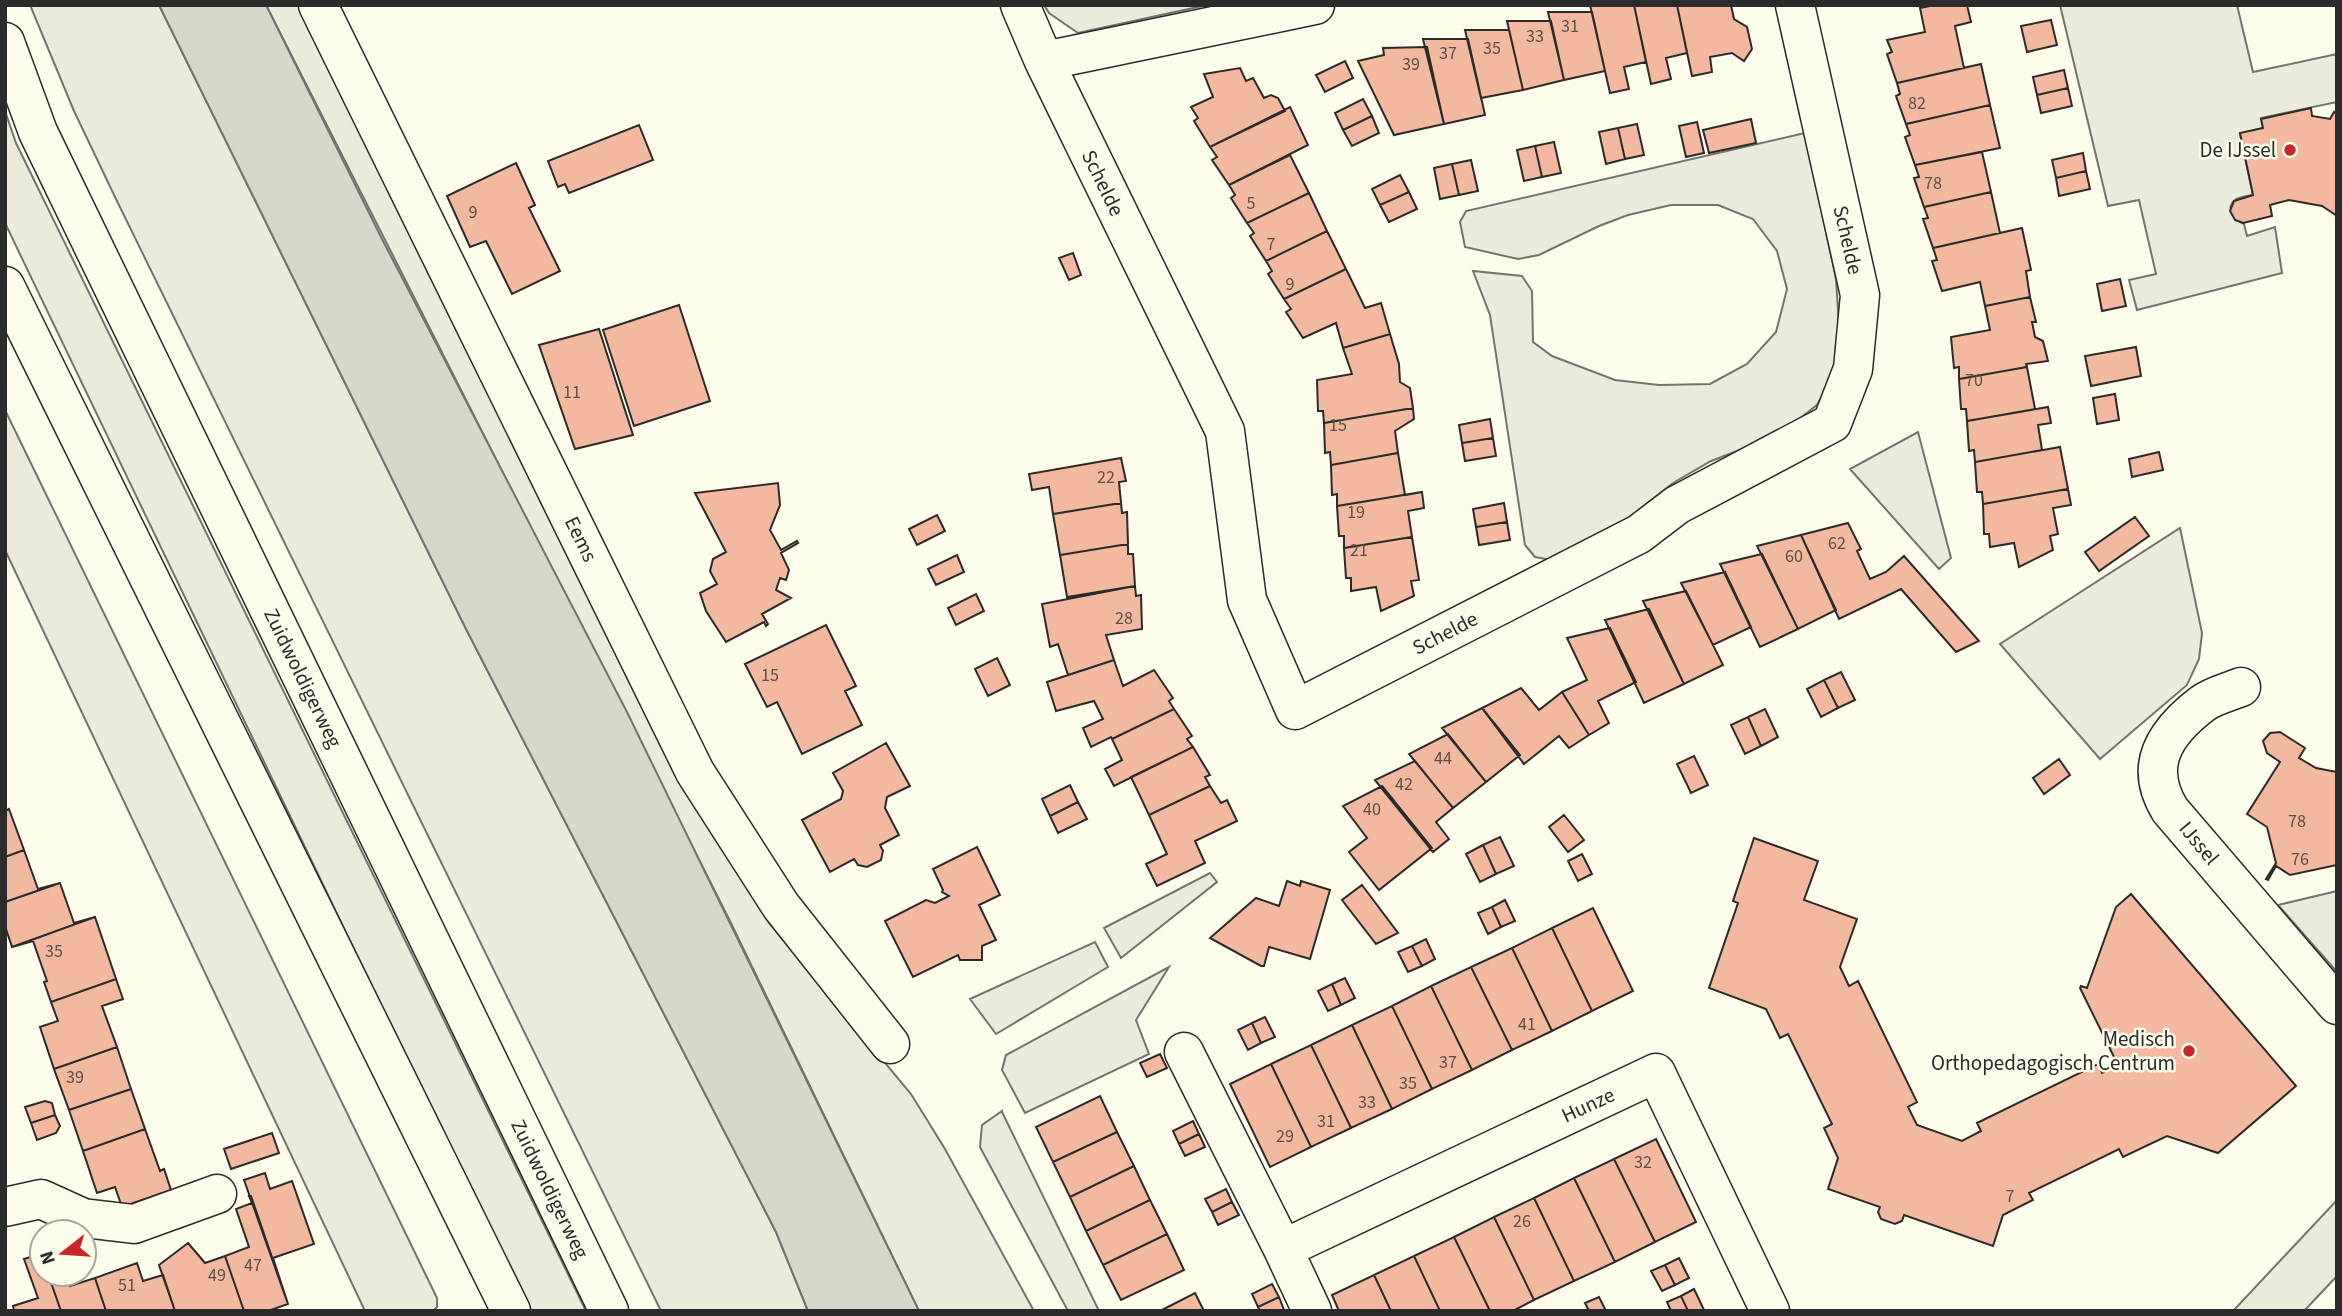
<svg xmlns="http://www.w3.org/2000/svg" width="2342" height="1316" viewBox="0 0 2342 1316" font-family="'Source Sans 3',sans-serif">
<rect width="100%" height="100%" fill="#fdfbea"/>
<path fill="#ecebdb" stroke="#74746e" stroke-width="2" d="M30,5h129l306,622 311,605 32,79h-147l-545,-1112 -42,-88z
M266,5h35l468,918 142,171 34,55 89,162h-115l-190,-392z
M1044,5h163l-129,28 -29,-20z
M2060,5h177l16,67 84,-18v48l-76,16 2,10 -23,6 13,61c-5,1 -14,2 -18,5 -11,9 1,20 9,24l3,12 28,-9 7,46 -145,37 -8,-30 27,-6 -17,-74 -31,6z
M5,111l11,32 570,1168h-58l-523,-1088z
M1805,133l31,146 3,48 -2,30 -12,33 -8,15 -31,24 -41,19 -34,13 -38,22 -48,38 -74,39 -16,-3 -10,-12 -35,-230 -17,-44 49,5 10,15 1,51 19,14 63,24 44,5 51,-1 37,-20 29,-32 11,-43 -10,-38 -24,-32 -35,-14h-47l-43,10 -29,11 -60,29 -21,4 -53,-12 -5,-25 6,-11z
M5,410l432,888v9l-4,4h-68l-360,-761z
M1918,432l33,126 -12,11 -89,-100z
M2180,528l22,105 -3,26 -12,26 -87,74 -100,-115z
M1210,873l7,9 -96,76 -17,-30z
M2337,891v81l-59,-67z
M1095,942l13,25 -112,67 -26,-35z
M1169,967l-33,53 13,34 -124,59 -23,-43 4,-15z
M1002,1111v1l97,199h-31l-88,-164 2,-22z
M2337,1200v76l-33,35h-71z"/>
<path fill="#d8d7c9" stroke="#74746e" stroke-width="2" d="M159,5h107l115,232 246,475 292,599h-111l-32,-79 -311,-605z"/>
<path fill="#f2b8a0" stroke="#2b2b2b" stroke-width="2" d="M1590,5h44l12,57 -22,5 5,22 -19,4z
M1634,5h43l10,48 -21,5 5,21 -20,5z
M1677,5h54l3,14 13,8 5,22 -8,12 -12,-8 -22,4 2,15 -20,4z
M1935,5h32l4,17 -16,4 9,42 -67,15 -10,-29 5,-2 -5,-12 38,-8 -5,-24z
M1548,12h44l13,59 -41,9z
M2051,20l6,25 -30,7 -6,-26z
M1507,21h44l13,59 -41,10z
M1465,30h44l14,60 -42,8z
M1423,39h45l17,76 -41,9z
M1427,47l17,77 -50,11 -36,-74 26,-6 -1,-7z
M1345,61l8,17 -28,14 -9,-17z
M1981,64l9,41 -84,19 -10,-28 4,-2 -3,-11z
M1240,68l6,13 7,-3 11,20 7,-3 7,3 7,13 -75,36 -16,-26 4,-3 -7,-11 22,-10 -9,-23z
M2064,70l4,18 -31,7 -4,-18z
M2068,88l4,18 -31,7 -4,-18z
M1363,99l9,17 -29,14 -8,-17z
M1990,105l10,43 -85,17 -10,-28 5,-2 -4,-11z
M1290,107l18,38 -79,40 -17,-25 5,-3 -7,-10z
M2311,108l1,8 18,3 4,-7 3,2v102l-15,-10 -33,-6 -19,5 2,11 -29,7 -8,-3 -5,-9 4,-10 19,-6 -13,-62 23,-5 -2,-9z
M1372,116l7,17 -27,13 -9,-16z
M1751,119l5,24 -47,10 -6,-23z
M1697,122l7,31 -18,4 -7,-31z
M1637,124l7,31 -19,4 -7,-31z
M639,125l14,35 -84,33 -4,-9 -7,3 -10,-26z
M1618,128l7,31 -19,5 -7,-32z
M1554,142l7,31 -19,4 -7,-31z
M1535,146l7,31 -18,4 -7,-31z
M1982,152l9,40 -67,15 -10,-29 5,-1 -4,-12z
M2083,153l3,18 -30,7 -4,-18z
M1290,155l19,38 -62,30 -16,-25 4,-3 -6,-10z
M1471,160l7,31 -19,4 -7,-31z
M516,163l19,42 -6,3 31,63 -48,23 -26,-53 -16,6 -23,-51z
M1452,164l7,31 -19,4 -6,-31z
M2086,171l4,18 -31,7 -3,-18z
M1400,175l9,17 -29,13 -8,-16z
M1409,192l8,17 -28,13 -9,-17z
M1991,192l9,41 -67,15 -10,-29 5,-1 -4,-11z
M1309,193l18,38 -61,30 -16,-25 4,-3 -7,-10z
M2022,228l9,42 -5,1 4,26 -45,9 -5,-24 -38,9 -10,-30 5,-1 -4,-12z
M1327,231l19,38 -62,30 -16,-25 4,-3 -6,-10z
M1073,253l8,22 -12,5 -10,-22z
M1346,269l19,39 16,-5 9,31 -47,14 -7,-25 -33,15 -17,-26 5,-3 -7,-10z
M2120,279l6,27 -24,5 -5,-27z
M2030,297l6,25h-4l3,15 8,4 5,20 -22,3 1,3 -68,12v-12l-5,1 -3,-31 39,-7 -5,-24z
M679,305l31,96 -76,25 -31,-96z
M599,329l34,106 -58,14 -36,-104z
M1390,334l9,30 1,18 10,6 3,20 -89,15 -1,-12h-5l-1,-31 35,-6 -9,-26z
M2136,347l5,29 -50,10 -6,-30z
M2027,367l8,42 -68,12 -1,-12h-5l-2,-30z
M2115,394l4,26 -22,4 -4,-26z
M2048,407l3,16 -13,2 4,25 -67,12 -1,-12 -5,1 -2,-30z
M1413,408l1,11 -19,12 3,22 -67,12 -1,-13 -5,1 -1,-30z
M1490,419l3,19 -31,5 -3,-18z
M1493,438l3,18 -31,5 -3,-18z
M2060,447l8,42 -85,15 -1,-12h-5l-2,-30z
M2159,452l4,18 -31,7 -3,-18z
M1398,453l7,42 17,-3 -85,14v-12l-5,1 -1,-30z
M1121,458l5,23 -7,1 2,21 -68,11 -4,-27 -17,3 -3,-16z
M778,483l2,22 -10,25 11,20 16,-9 1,2 -17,10 8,17 -3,10 -6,-2 -4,12 15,8 -29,16 6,10 -2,2 -2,-4 -38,20 -20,-31 -6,-18 17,-9 -7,-13 3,-12 13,-7 -31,-59z
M2068,489l3,16 -18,3 5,26 -8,2 3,14 -34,17 -5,-24 -24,4 -1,-13h-5l-1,-30z
M1422,492l2,16 -16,3 4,26 -68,11v-12h-5l-2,-30z
M1121,503l1,10 5,-1 1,32 -68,11 -7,-41z
M1504,503l3,19 -31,5 -3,-18z
M937,515l8,16 -28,14 -8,-16z
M2135,517l14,19 -50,35 -14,-19z
M1507,522l3,18 -31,5 -3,-18z
M1848,523l13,26 -4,2 13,28 16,-7 18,-16 75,85 -23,11 -55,-63 -62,30 -38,-84z
M1801,535l35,75 -38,19 -41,-83z
M1412,537l7,43 -8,1 3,15 -33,15 -5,-24 -25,4v-13h-5l-2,-30z
M1128,544v10h5l2,32 -68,11 -7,-42z
M1762,554l36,75 -38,18 -40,-83z
M957,555l7,17 -28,13 -8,-16z
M1725,572l26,55 -38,18 -32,-62z
M1135,586l1,10 5,-1 1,34 -36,6 8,25 -46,15 -10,-31 -8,3 -8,-43z
M1686,591l37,74 -39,19 -41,-83z
M976,594l8,17 -28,14 -8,-17z
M1649,609l35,75 -40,19 -39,-83z
M826,625l30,61 -11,5 17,34 -60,29 -25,-52 -10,5 -22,-43z
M1610,628l26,54 -38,19 11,22 -20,12 -27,-43 25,-12 -20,-42z
M997,658l13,27 -22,11 -13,-27z
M1114,660l9,26 31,-16 19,28 -4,3 5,8 -62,30 -1,-2 -20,10 -8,-19 20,-9 -9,-18 -38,10 -9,-29z
M1841,672l14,28 -17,8 -14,-28z
M1824,680l14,28 -17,9 -14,-28z
M1521,688l18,22 23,-18 27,43 -20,13 -10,-12 -35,28 -42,-56z
M1482,708l38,47 -34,27 -44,-54z
M1174,709l18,27 -5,3 6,8 -79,39 -9,-17 17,-9 -10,-21z
M1765,709l13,28 -17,9 -13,-29z
M1748,717l13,29 -16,8 -14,-29z
M2280,732l25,16 -6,10 17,10 21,4v93l-47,10 -14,-9 -8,14 -2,-1 10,-16 -9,-36 -20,-13 33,-52 -13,-9 -4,-12 7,-8z
M1448,734l38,48 -33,26 -44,-54z
M886,743l24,43 -23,11 -2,11 14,27 -19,10 3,6 -2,9 -14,7 -9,-2 -4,-6 -24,13 -28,-52 39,-21 2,-8 -10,-18z
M1193,747l17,28 -5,2 5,9 -61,29 -18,-38z
M1694,756l14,29 -17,8 -14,-29z
M2059,759l11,16 -26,19 -11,-16z
M1415,761l38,47 -17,14 13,17 -16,13 -58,-72z
M1070,785l8,17 -28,14 -8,-17z
M1210,786l11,17 6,-3 10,21 -42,20 10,22 -48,23 -11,-22 21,-10 -18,-39z
M1382,786l50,62 -53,42 -30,-38 18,-14 -24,-32z
M1078,802l9,17 -29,14 -8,-17z
M9,809l15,41 -19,7v-46z
M1564,815l20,25 -16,12 -19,-25z
M1500,837l14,29 -18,8 -13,-29z
M1754,838l64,23 -14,39 53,19 -17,48 9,19 9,-5 59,121 -9,5 9,18 45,16 19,-10 -4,-8 121,-59 4,9 16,-8 -38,-77 1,-2 6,2 29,-81 15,-13 165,192 -78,67 -51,-17 -44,21 -4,-8 -90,44 4,7 -30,15 -10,31 -89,-31 -2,6 -7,3 -14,-5 -3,-7 2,-5 -52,-18 10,-31 -14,-30 8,-4 -44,-90 -8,4 -14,-29 -57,-21 29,-85 -5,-2z
M1483,845l13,29 -16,8 -14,-28z
M977,847l23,48 -21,10 17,35 -14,6v14h-22l-2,-5 -45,22 -28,-56 41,-21 9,3 14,-7 -7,-4 1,-2 -10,-21z
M24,850l14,39 22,-6 -55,19v-45z
M1582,854l10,20 -14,7 -10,-20z
M1287,881l13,5 1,-5 29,9 -20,69 -41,-12 -5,19h-3l-51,-28 46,-40 23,8z
M60,883l14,40 21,-6 -83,30 -7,-21v-24z
M1362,885l36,48 -22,11 -34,-44z
M1505,900l10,21 -14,6 -9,-20z
M1492,907l9,20 -13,7 -10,-21z
M1593,908l40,83 -41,20 -40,-83z
M95,917l21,62 -65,23 -7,-20 3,-1 -14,-40 -21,6z
M1552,928l40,83 -40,20 -40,-83z
M1426,939l9,20 -13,7 -10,-20z
M1412,946l10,20 -14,6 -10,-20z
M1512,948l40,83 -40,19 -41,-83z
M1471,967l41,83 -40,20 -41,-84z
M1345,978l10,20 -14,7 -9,-21z
M116,979l7,20 -21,7 15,41 -63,22 -14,-42 18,-6 -7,-19z
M1332,984l9,21 -13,6 -10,-20z
M1431,986l41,84 -40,19 -40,-83z
M1392,1006l40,83 -40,20 -40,-84z
M1265,1017l10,20 -14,6 -9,-20z
M1252,1023l9,20 -13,7 -10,-20z
M1352,1025l40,84 -41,19 -40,-83z
M1311,1045l40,83 -40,19 -40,-83z
M117,1047l14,42 -62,21 -15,-41z
M1160,1054l7,14 -20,9 -7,-14z
M1271,1064l40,83 -41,20 -40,-83z
M131,1089l14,40 -62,22 -14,-41z
M1100,1096l17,36 -64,30 -17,-35z
M45,1101l7,2 3,12 -24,8 -6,-16z
M55,1115l5,11 -4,7 -19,7 -6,-17z
M1193,1121l6,13 -20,10 -6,-13z
M145,1129l15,42 4,-2 7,21 -49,17 -7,-20 -18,6 -14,-42z
M1117,1132l17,34 -64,31 -17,-35z
M272,1133l7,20 -48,16 -7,-20z
M1199,1134l6,13 -20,9 -6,-12z
M1656,1139l40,83 -41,20 -41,-83z
M1614,1159l41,83 -40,20 -41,-84z
M1134,1166l16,34 -64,31 -16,-34z
M265,1173l5,16 22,-8 22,63 -41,14 15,46 -44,-124z
M1574,1178l41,84 -41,19 -40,-83z
M1226,1189l6,13 -20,10 -7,-13z
M249,1196h2l37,108 -20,7h-24l-19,-55 24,-9 -13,-38 16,-6z
M1534,1198l40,83 -40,19 -40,-83z
M1150,1200l17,34 -64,31 -17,-34z
M1232,1202l7,13 -21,10 -6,-13z
M1494,1217l40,83 -21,11h-23l-36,-74z
M1167,1234l17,36 -63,30 -18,-35z
M1454,1237l36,74h-50l-26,-55z
M188,1243l17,20 20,-7 19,55h-69l-16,-46z
M41,1254l1,20h6l13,37h-47l-1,-5 25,-8 -14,-39z
M1414,1256l26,55h-49l-17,-36z
M1679,1258l10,20 -14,7 -10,-20z
M137,1263l6,18 20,-6 12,36h-69l-11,-33z
M1665,1265l10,20 -13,6 -11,-20z
M48,1274h18l4,12 25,-8 11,33h-45z
M1374,1275l17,36h-52l-7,-16z
M1272,1284l7,13 -21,10 -6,-13z
M1694,1289l10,21 -3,1h-13l-7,-15z
M1195,1293l9,18h-44z
M1681,1296l7,15h-17l-4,-9z
M1279,1297l5,13 -24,1 -2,-4z
M1599,1297l7,14h-17l-4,-8z"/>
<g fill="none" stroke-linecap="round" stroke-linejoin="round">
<defs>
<path id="minor" d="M318,5l377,767 86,134 109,138
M1020,5l24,56 181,370 22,169 48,110 344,-176 38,-29 155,-82 21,-54 7,-74 -65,-290
M1044,61l271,-56
M2241,687c-12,5 -29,9 -39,17 -38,29 -59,62 -32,106l167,195
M1184,1052l99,197
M5,1207l36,-8 42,19 51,6 83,-30
M1312,1311l-29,-62 373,-176 114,238"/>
<path id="secondary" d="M5,42l33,90 571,1179
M5,286l506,1025"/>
</defs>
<use href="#minor" stroke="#2b2b2b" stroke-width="41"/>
<use href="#secondary" stroke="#2b2b2b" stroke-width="41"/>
<use href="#minor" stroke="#fdfbea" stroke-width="38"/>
<use href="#secondary" stroke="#fdfbea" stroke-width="38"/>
</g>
<g fill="#c62828" stroke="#fdfbea" stroke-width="2.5">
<circle cx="2290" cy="150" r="7"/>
<circle cx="2189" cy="1051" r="7"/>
</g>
<g text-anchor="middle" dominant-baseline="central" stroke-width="5" stroke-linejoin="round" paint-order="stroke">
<g font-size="18" fill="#5d4e48">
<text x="1570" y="26">31</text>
<text x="1535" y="36">33</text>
<text x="1492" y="48">35</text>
<text x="1448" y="53">37</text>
<text x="1411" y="64">39</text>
<text x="1917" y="103">82</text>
<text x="1933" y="183">78</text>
<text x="1251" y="203">5</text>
<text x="473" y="212">9</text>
<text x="1271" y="244">7</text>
<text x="1290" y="284">9</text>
<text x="1974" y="380">70</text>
<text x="572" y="392">11</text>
<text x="1338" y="425">15</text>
<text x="1106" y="477">22</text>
<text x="1356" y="512">19</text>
<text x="1837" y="543">62</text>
<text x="1359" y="550">21</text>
<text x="1794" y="556">60</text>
<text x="1124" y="618">28</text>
<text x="770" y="675">15</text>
<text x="1443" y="758">44</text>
<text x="1404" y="784">42</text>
<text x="1372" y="809">40</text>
<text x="2297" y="821">78</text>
<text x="2300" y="859">76</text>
<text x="54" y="951">35</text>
<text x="1527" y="1024">41</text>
<text x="1448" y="1062">37</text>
<text x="75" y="1077">39</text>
<text x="1408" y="1083">35</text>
<text x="1367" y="1102">33</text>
<text x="1326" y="1121">31</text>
<text x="1285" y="1136">29</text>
<text x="1643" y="1162">32</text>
<text x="2010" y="1196">7</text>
<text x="1522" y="1221">26</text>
<text x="253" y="1265">47</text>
<text x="217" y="1275">49</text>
<text x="127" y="1285">51</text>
</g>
<g font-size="21" fill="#2b2b2b" stroke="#fdfbea" text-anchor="end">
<text x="2276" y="150">De IJssel</text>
<text x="2175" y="1039">Medisch<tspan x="2175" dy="24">Orthopedagogisch Centrum</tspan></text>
</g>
<g font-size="21" fill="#2b2b2b" stroke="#fdfbea">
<text transform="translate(1103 183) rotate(64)">Schelde</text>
<text transform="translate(1848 240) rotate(77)">Schelde</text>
<text transform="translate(581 539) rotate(64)">Eems</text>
<text transform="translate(1445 633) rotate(-27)">Schelde</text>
<text transform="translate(303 678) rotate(64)">Zuidwoldigerweg</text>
<text transform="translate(2199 843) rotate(50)">IJssel</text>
<text transform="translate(1588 1105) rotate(-25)">Hunze</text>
<text transform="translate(550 1189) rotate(64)">Zuidwoldigerweg</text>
</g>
</g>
<rect width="2342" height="1316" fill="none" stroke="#2b2b2b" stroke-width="14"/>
<g transform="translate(63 1253) rotate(253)"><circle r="33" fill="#fdfbea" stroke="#a9a89e" stroke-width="2"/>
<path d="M0-5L12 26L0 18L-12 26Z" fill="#c62828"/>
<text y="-10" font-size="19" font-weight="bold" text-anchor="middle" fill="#2b2b2b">N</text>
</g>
</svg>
